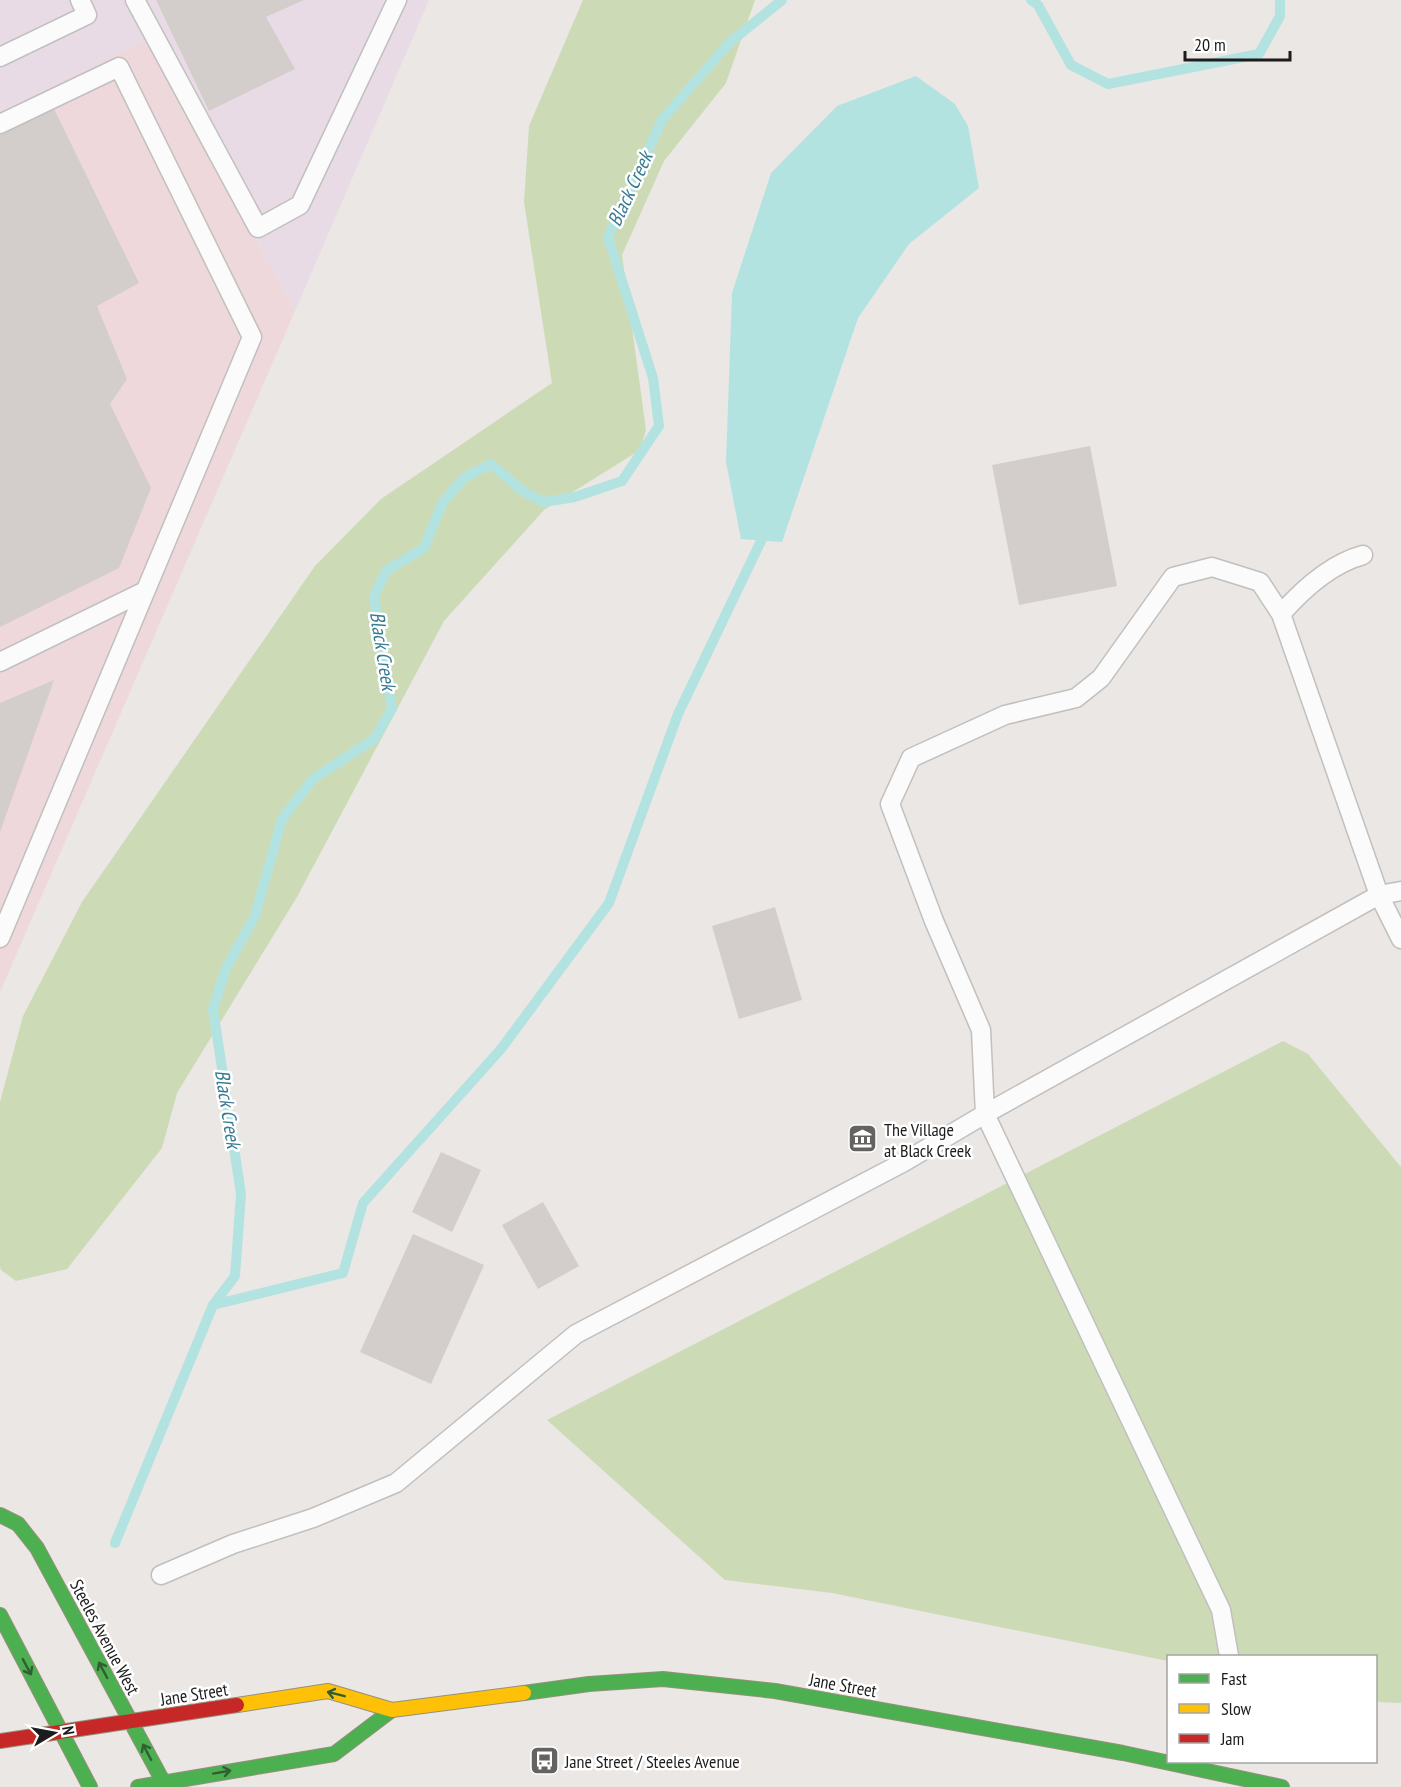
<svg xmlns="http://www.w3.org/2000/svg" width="1401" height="1787" viewBox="0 0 1401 1787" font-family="'PT Sans Narrow',sans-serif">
<rect width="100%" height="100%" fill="#eae7e4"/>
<path fill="#eed8db" d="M148,39l147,272 -295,681v-881z"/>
<path fill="#e8dbe6" d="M0,0h429l-134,311 -146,-272 -149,72z"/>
<path fill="#ccdbb6" d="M583,0h172l-29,83 -62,78 -42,94 24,175 -6,20 -96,60 -100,111 -147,276 -120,196 -15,55 -95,121 -51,12 -15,-11 -1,-4v-164l23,-86 59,-114 233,-336 66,-67 171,-116 -28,-181 5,-76z
M1283,1041l25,13 93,113v536l-25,-1v-46h-208v5l-336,-68 -107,-13 -178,-160z"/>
<path fill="#b3e3e1" d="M916,76l39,28 13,22 11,62 -70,56 -51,74 -76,224 -41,-3 -15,-77 6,-169 39,-120 66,-67z"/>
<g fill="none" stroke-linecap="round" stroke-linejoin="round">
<path stroke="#b3e3e1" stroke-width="10" d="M1031,0l7,5 33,60 37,19 151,-30 21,-38v-16
M213,1305l130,-32 20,-70 138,-154 108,-146 69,-189 83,-173
M115,1543l98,-238 22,-29 6,-82 -28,-185 13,-41 29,-52 27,-97 31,-40 61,-40 18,-30 -18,-113 12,-25 38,-23 19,-46 21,-24 27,-14 33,28 20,10 31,-5 47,-16 37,-55 -6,-48 -45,-141 54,-117 67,-77 53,-43"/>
</g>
<path fill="#d3cecc" d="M156,0h148l-38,17 29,52 -86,42z
M54,109l85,174 -42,23 30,73 -17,25 41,84 -32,80 -119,59v-492z
M1090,446l27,140 -98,19 -27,-140z
M54,680l-54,152v-129z
M775,907l27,93 -63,19 -27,-93z
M441,1152l40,18 -29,62 -40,-20z
M543,1202l36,64 -41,23 -36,-64z
M413,1234l71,31 -53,119 -71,-32z"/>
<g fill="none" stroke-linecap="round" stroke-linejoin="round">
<defs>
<path id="lane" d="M135,0l123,228 42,-23 97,-205
M0,57l87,-42 -7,-15
M0,124l119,-57 133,270 -252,601
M1281,614c22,-25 49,-50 82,-59
M0,662l145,-71
M1401,891l-22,4 -394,219 -4,-84 -47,-109 -44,-117 21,-46 94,-43 71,-17 25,-20 72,-101 39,-10 48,15 21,32 98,281 22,44
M161,1575l72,-31 80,-26 83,-35 180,-149 328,-172 81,-48 236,496 8,46"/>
<path id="fast" d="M0,1515l18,9 19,24 129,239
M0,1615l90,172
M524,1693l65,-9 74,-5 112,12 348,62 159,34
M138,1787l196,-33 58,-44"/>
<path id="slow" d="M237,1705l91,-14 64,19 132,-17"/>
<path id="jam" d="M0,1741l237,-36"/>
</defs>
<use href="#lane" stroke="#c1c0bf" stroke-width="21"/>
<use href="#fast" stroke="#95907c" stroke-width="16"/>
<use href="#slow" stroke="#95907c" stroke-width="16"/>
<use href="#jam" stroke="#95907c" stroke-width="16"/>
<use href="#lane" stroke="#fcfbfb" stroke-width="18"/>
<use href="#fast" stroke="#4caf50" stroke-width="14"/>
<use href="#slow" stroke="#ffc107" stroke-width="14"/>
<use href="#jam" stroke="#c62828" stroke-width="14"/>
</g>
<defs><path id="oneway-shaft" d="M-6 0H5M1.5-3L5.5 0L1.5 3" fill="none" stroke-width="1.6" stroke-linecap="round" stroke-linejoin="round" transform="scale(1.5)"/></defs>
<g stroke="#325e33">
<use href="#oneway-shaft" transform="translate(27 1667) rotate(62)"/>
<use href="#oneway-shaft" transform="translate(103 1670) rotate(-118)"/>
<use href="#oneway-shaft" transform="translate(336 1694) rotate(-166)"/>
<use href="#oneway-shaft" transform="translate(147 1752) rotate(-118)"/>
<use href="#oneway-shaft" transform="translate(222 1772) rotate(-10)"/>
</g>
<defs>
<symbol id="museum-square" viewBox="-11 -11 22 22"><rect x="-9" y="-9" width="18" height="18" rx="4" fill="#646362" stroke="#fff"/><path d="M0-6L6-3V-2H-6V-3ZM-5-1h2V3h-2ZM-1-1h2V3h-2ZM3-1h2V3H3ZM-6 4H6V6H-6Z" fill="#fff"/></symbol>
<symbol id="bus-square" viewBox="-11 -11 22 22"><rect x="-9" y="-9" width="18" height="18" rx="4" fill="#646362" stroke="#fff"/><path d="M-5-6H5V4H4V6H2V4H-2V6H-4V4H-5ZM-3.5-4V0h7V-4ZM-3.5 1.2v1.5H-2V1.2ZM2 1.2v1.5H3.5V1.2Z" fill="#fff"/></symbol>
</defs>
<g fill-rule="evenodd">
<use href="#museum-square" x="846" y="1122" width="33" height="33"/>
<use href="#bus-square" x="528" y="1744" width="33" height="33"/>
</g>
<g text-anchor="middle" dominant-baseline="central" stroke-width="5" stroke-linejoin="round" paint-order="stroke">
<g font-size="18" fill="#1c1c1c" stroke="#fff" text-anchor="start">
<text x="884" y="1129">The Village<tspan x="884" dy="21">at Black Creek</tspan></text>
<text x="565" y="1761">Jane Street / Steeles Avenue</text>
</g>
<g font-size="18" fill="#1c1c1c" stroke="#fff">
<text transform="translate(105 1637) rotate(62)">Steeles Avenue West</text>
<text transform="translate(843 1685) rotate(10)">Jane Street</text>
<text transform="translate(194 1694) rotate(-9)">Jane Street</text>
</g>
<g font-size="20" font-style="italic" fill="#377b93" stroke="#fff">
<text transform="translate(630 189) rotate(-65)">Black Creek</text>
<text transform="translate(383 651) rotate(81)">Black Creek</text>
<text transform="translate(228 1109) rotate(81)">Black Creek</text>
</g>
</g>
<rect x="1167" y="1655" width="210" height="108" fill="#ffffff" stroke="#a4a4a4" stroke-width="1.5"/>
<rect x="1179" y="1674" width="30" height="9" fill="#4caf50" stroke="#a4a4a4" stroke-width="1.5"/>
<text x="1221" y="1685" font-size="18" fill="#1c1c1c">Fast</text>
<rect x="1179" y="1704" width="30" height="9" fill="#ffc107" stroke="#a4a4a4" stroke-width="1.5"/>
<text x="1221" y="1715" font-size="18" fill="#1c1c1c">Slow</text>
<rect x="1179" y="1734" width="30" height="9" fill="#c62828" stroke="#a4a4a4" stroke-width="1.5"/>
<text x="1221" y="1745" font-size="18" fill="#1c1c1c">Jam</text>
<g transform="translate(54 1733) rotate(80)" stroke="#ffffff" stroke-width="4.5" paint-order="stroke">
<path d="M0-4.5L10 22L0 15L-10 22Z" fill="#1c1c1c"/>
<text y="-9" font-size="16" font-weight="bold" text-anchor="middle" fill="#1c1c1c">N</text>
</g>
<path d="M1185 51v9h105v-9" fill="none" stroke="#1c1c1c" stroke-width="3"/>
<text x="1194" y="51" font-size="18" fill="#1c1c1c" stroke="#ffffff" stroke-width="4.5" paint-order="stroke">20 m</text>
</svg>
